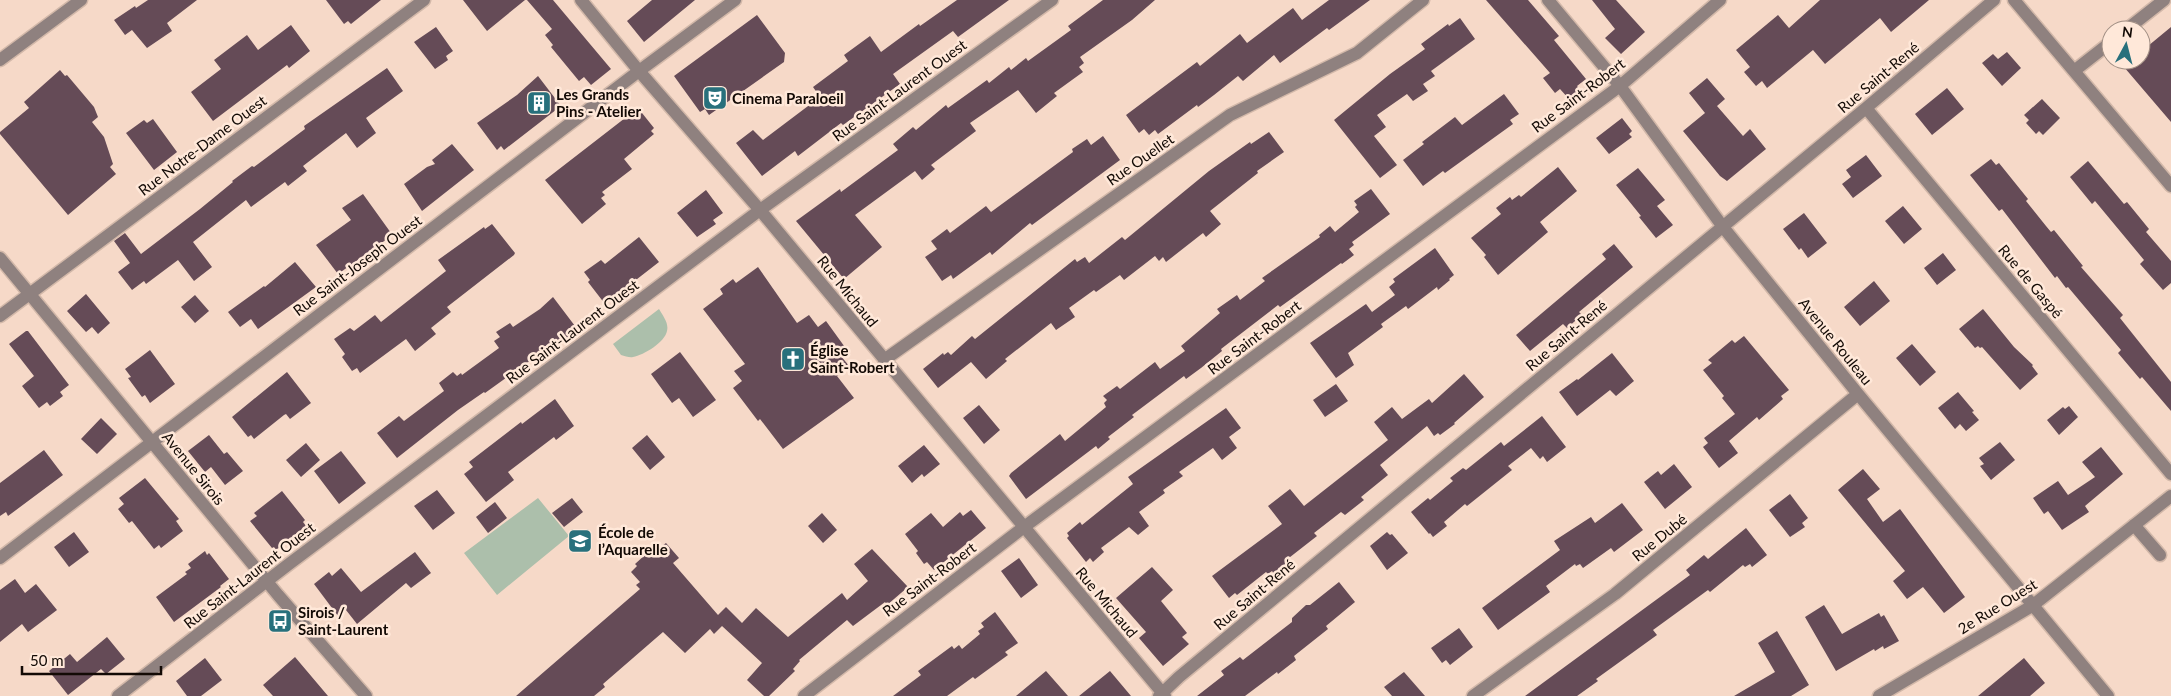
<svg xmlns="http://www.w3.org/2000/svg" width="2171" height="696" viewBox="0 0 2171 696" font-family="Lato,sans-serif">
<rect width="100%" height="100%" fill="#f6d9c8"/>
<path fill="#acbfab" d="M659,309c4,7 10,14 8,22 -2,11 -23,24 -34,26 -3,1 -8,-1 -12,-2l-8,-11z
M538,498l31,38 -72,59 -33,-42z"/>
<path fill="#654b57" d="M148,0h49l-30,23 5,8 -25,17 -15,-18 -7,5 -11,-15 21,-14 1,2z
M326,0h55l-30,24 -3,-3 -4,3z
M463,0h62l-38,31z
M527,0h26l58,69 -20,16 -7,-8 -5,4 -28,-34 2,-2 -8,-10 7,-6z
M652,0h43l-51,42 -17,-21z
M957,0h52l-51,37 -5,-6 -60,43 7,10 -57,41 -2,-2 -43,33 -3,-5 -33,25 -26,-33 17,-13 10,10 57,-43 -7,-10 35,-26 -4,-6 26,-19 11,16 38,-28 1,2z
M1103,0h52l-23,20 -52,37 4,6 -5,4 4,5 -29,21 3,3 -21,17 -18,-23 -48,33 6,8 -45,34 4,4 -13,11 -7,-9 -60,44 27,32 -38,32 -48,-58 44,-32 1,3 57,-42 -5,-6 20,-17 3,3 30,-25 2,3 39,-28 2,3 20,-16 2,3 15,-12 2,3 43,-31 -3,-4z
M1329,0h41l-41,30 -2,-2 -47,35 -6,-8 -31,26 -5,-5 -24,19 -16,12 -1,-2 -39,29 -3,-4 -6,5 -5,-6 -5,4 -13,-18 71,-53 3,4 40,-32 7,9 46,-35 9,12z
M1486,0h42l31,36 -5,4 32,39 -9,7 3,4 -11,9 -9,-10 -5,4 -12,-15 7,-5z
M1592,0h24l29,32 -24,22 -16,-16 10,-9z
M1820,0h109l-38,32 -11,-14 -55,46 -12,-14 -46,38 -5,-7 -6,5 -12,-14 6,-5 -14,-17 42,-35 11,13z
M757,15l28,38 -1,9 -75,53 -4,-6 -5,3 -26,-36z
M1460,18l15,21 -44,32 4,5 -12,8 5,7 -15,10 -6,-7 -30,21 9,12 -12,9 23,29 -17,13 -46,-58 56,-46 35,-25 -4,-5 27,-20 1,2z
M291,25l19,26 -21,17 -2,-3 -74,56 -22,-29 30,-23 -7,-9 33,-25 11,15z
M436,27l17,24 -7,5 2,4 -13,9 -21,-27z
M2171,27v95l-53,-62h23v-22l7,8z
M2007,52l14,16 -19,18 -20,-23 11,-9 5,5z
M387,68l16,23 -37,27 10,15 -19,15 -11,-15 -43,33 4,5 -19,15 -3,-4 -34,25 -5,-7 -53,42 19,25 -18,14 -16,-21 -32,24 -2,-3 -12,9 -14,-18 12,-9 -16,-22 11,-8 16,21 59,-45 33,-27 -1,-1 20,-15 2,1 51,-38 -1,-3z
M60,70l5,6 2,-1 27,32 4,10 -6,5 12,15 9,27 -3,3 6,7 -48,41 -68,-81v-2l29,-24 -5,-6z
M538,76l23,30 -57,44 -3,-4 -4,4 -20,-27 40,-28z
M1707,78l18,21 -8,7 26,30 7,-7 16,20 -39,32 -7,-5 -37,-45 22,-18 -16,-20z
M1947,88l17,21 -32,26 -17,-21z
M1504,94l15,20 -9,6 3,4 -68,49 -2,-2 -20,15 -20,-26 21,-16 -2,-2 33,-25 7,8z
M2042,99l18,19 -17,17 -4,-4 -3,3 -10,-11 3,-3 -5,-5z
M638,108l16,20 -3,3 3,3 -30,25 8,10 -30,23 3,3 -4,3 5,6 -24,20 -37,-44z
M1622,118l10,13 -3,3 3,3 -23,17 -13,-16z
M153,119l24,33 -23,18 -28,-37 18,-13 3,3z
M1269,132l15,20 -27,19 1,2 -48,38 11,13 -15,13 -3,-4 -37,29 -3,-5 -4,4 -4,-5 -31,24 -4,-5 -24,17 -2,-2 -25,18 6,9 -19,13 -5,-7 -46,36 2,2 -21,18 -15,-17 -33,26 -15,-19 20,-16 1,2 4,-3 3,3 21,-19 3,3 100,-80 2,3 8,-5 4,6 33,-26 3,3 84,-69 41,-29 1,2z
M1103,136l17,24 -88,65 -2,-2 -38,32 -2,-3 -37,27 -2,-4 -9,6 -17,-24 12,-8 -6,-8 16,-12 3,4 36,-27 5,6 82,-60 -1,-3 15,-10 4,6z
M452,144l22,26 -52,41 -18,-27 23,-17 8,-3 -3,-4z
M1866,155l16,21 -29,22 -11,-14 9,-7 -5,-7z
M1991,159l5,6 3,-2 29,36 -2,2 20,25 5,6 3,-2 29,36 -2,1 42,48 -3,3 51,64v29l-29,-34 -2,2 -22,-26 3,-3 -53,-63 -2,1 -9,-12 -2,2 -53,-69 -3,2 -29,-36z
M2088,161l36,43 3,-2 22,27 -3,3 25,29v22l-8,7 -23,-26 4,-4 -49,-59 -3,3 -22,-27z
M1558,167l19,24 -37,31 8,10 -50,43 -14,-18 2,-2 -15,-17 30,-24 -5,-6 14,-11 2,3 7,-5 2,2z
M1638,168l27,32 -8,6 16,19 -17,13 -17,-21 2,-1 -25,-31z
M1371,189l19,25 -38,28 2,3 -5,4 5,6 -12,9 -1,-1 -61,44 -2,-2 -57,44 1,2 -21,17 -15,11 -2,-3 -52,39 2,2 -26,20 2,2 -12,10 -2,-3 -70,53 -17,-23 2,-3 49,-39 5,7 41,-34 -2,-4 3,-3 -4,-4 14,-10 3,3 35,-27 5,7 25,-18 -4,-5 39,-33 -3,-4 20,-14 3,5 25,-19 -3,-3 58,-41 -1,-2 11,-9 5,6 24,-20 -4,-5 2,-2 -3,-4z
M706,190l17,23 -10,7 3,4 -19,13 -20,-24z
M363,194l28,39 -6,3 2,3 -49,35 -22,-29 35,-25 -9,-12z
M1903,206l19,23 -18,15 -19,-23z
M1804,213l23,30 -19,15 -7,-10 -2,2 -16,-21z
M492,224l23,29 -1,2 -67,52 4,5 -20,16 5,6 -21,17 -9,-12 -46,34 -3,-5 -5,3 -10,-14 3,-3 -11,-15 16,-11 4,3 21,-16 6,7 65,-51 -8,-11 46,-33 1,2z
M639,237l20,25 -54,42 -17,-22 2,-2 -6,-8 17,-12 4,4z
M1614,244l19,23 -54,45 3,3 -15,13 -4,-4 -33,27 -14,-16 90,-76 -4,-5z
M1435,248l19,27 -5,4 1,1 -12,10 -1,-3 -29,22 -2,-3 -25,18 2,3 -35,26 6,12 -18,13 -26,-35 56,-39 6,8 23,-17 -6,-8 6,-5 -2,-3z
M1943,253l13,17 -19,15 -13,-17z
M295,262l21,25 -58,42 -7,-10 -11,8 -12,-15 36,-26 1,1z
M758,267l39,56 12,-8 9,12 8,-6 21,29 -7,5 10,12 -13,9 17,22 -71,51 -23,-30 -2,2 -25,-33 9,-7 -8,-10 11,-7 -42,-55 20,-15 -3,-5 13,-10 3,4z
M1874,281l16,20 -30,25 -16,-19z
M86,294l24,29 -12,11 -6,-7 -6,5 -19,-21z
M195,295l14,16 -14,12 -14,-16z
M553,297l25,33 -19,15 -3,-3 -71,51 -1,-1 -26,18 -61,48 -20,-25 22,-17 5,5 40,-30 -5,-8 14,-11 4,4 4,-3 1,2 37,-27 -5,-7 6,-4 -4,-5 14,-9 3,4 27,-18z
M1983,309l31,38 19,18 -1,1 6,8 -18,16 -38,-43 -2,1 -2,-2 -3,2 -16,-19z
M26,331h2l41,54 -9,7 3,4 -13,10 -3,-4 -8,6 -17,-22 12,-10 -25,-32z
M1744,336l45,54 -8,6 2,3 -24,21 -2,-3 -28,24 9,12 -19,15 -16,-21 5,-4 -4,-5 31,-24 -13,-16 2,-2 -21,-26 9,-7 -4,-3 24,-20 3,3z
M1912,344l24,28 -16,14 -24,-28z
M150,350l25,34 -25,19 -5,-8 -3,2 -14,-19 3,-1 -6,-8z
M680,352l36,48 -23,17 -14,-19 -7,5 -21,-29z
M1612,353l22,28 -18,15 -6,-6 -33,26 -18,-24 18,-13 1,1z
M287,372l24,31 -21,16 -4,-5 -2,1 -30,24 -3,-4 -3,2 -16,-20z
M1464,374l20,23 -30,26 1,1 -15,11 -2,-2 -4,3 -7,-10 -47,39 8,10 -27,22 3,3 -19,15 -4,-3 -27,21 3,3 -32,25 2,3 -13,10 -2,-3 -4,3 -2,-2 -29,23 -2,-2 -6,5 -17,-22 70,-52 -14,-18 22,-17 14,17 84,-66 -14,-18 18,-15 10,12 27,-20 3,4z
M1336,384l12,17 -23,16 -12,-17z
M1958,392l16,19 -2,1 7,8 -13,11 -6,-7 -5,5 -17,-21z
M555,399l19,27 -18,14 -2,-3 -46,35 6,8 -28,22 -22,-28 9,-7 -4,-5 52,-40 1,2z
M979,405l21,25 -16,14 -21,-26z
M2069,406l9,11 -19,18 -12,-15 16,-13 2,2z
M1226,408l15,20 -12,9 8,11 -15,12 -9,-12 -34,24 4,4 -20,14 2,3 -26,19 10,14 -11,9 -9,-8 -28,21 3,4 -11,10 -3,-4 -4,4 -19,-24 2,-2 -2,-3 13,-11 2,3 51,-41 -5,-7z
M1542,416l24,31 -19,15 -4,-6 -3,3 -9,-11 -23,18 4,4 -45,36 -2,-2 -21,18 3,4 -14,11 -3,-4 -1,1 -18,-22 17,-14 2,2 23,-19 -3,-3 13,-10 3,2 35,-28 3,4z
M101,418l16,16 -20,20 -16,-15z
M209,435l15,19 3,-2 16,19 -18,14 -14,-18 -6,5 -17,-21z
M647,435l18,22 -15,13 -18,-22z
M2000,442l15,18 -24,20 -11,-14 4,-2 -5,-6z
M306,443l14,17 -19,17 -15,-17z
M924,445l16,19 -16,13 -2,-3 -10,9 -14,-17z
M2101,447l22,27 -38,32 4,6 -27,18 -14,-19 -4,3 -11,-16 25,-17 10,14 27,-18 -13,-15z
M44,450l19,25 -55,41 -2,-4 -6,4v-33z
M341,451l25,32 -27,21 -25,-33z
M1674,464l18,23 -27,22 -21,-27 14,-11 3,4z
M1863,469l17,20 -13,10 16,23 17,-13 65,88 -21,16 -21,-26 -16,12 -14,-18 12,-10 -67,-81z
M145,478l34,41 -3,2 7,10 -22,17 -2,-3 -5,4 -22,-28 -3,2 -11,-14 6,-5 -5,-6z
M437,490l18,23 -22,17 -19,-24z
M282,491l23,29 -2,2 3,4 -30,24 -2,-3 -2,1 -22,-27 7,-5 -3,-3z
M1790,494l18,24 -6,5 3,4 -15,10 -21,-27z
M572,498l11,14 -19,15 -12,-14z
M495,502l12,16 -19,15 -12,-16z
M1622,503l21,27 -29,22 -3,-4 -28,20 -3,-4 -4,2 -1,-2 -29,22 4,6 -52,38 -16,-22 78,-58 -6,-9 37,-24 4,6z
M971,510l15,18 -52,42 -7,-8 -3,2 -8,-11 2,-2 -13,-17 26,-21 12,14 17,-15 3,4z
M822,513l15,17 -14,13 -15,-17z
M1746,528l21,27 -15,12 -2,-3 -5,3 -2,-2 -33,27 -2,-2 -55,40 4,5 -61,44 2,2 -21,15h-52l165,-121 -4,-5 18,-15 4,4z
M74,532l15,20 -20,15 -15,-20z
M1387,532l3,3 2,-1 16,19 -21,17 -17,-24z
M666,543l13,15 -6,5 45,52 8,-8 16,16 14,-15 32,29 54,-44 5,7 21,-19 -14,-17 18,-15 36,38 -21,18 -2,-3 -32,24 -6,-6 -48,40 1,1 -7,8 2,2 -26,25h-5l-17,-16 15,-17 -40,-37 -8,8 -4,-5 -25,24 -22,-21 -60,52 2,3 -11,9h-78l124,-107 -4,-4 4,-3 -9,-10 6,-6 -2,-2 21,-19 3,3z
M205,551l2,4 2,-2 20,26 -9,7 1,1 -47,35 -18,-25 31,-23 -2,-2 6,-4 -3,-4z
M415,552l16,21 -20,15 -5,-5 -49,41 -11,-14 -8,6 -24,-32 15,-12 3,4 9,-8 20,24z
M1019,558l19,27 -17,13 -20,-27z
M1152,567l21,23 -12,11 26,32 -5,4 7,7 -26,22 -24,-28 7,-6 -30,-34z
M15,579l10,14 11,-9 21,26 -29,22 -6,-8 -22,18v-52z
M1339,582l16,20 -29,24 2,3 -34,27 2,4 -18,14 -1,-2 -32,24h-48l27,-21 -3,-4 19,-14 3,3 49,-38v-4l14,-13h4z
M1824,605l18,29 37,-21 2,4 3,-2 15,26 -15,8 -1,-3 -8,5 -1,-2 -38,22 -31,-54z
M995,612l23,31 -13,9 3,3 -33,24 -2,-2 -26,19h-54l28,-21 -3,-4 34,-25 2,3 5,-4 3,4 18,-15 -2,-3 6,-4 -3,-4z
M1459,628l14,19 -23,18 -4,-5 -4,3 -11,-15z
M1777,631l32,54 -18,11h-57l41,-24 -17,-29z
M107,637l18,22 -19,15 -5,-5 -33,26 -19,-24 21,-17 7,8z
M295,657l33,39h-55l-10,-11z
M205,658l17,22 -21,16h-14l-11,-15z
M2024,658l21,25 -15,13h-52z
M1046,671l22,25h-52z
M1110,671l21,25h-52z
M1404,672l21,24h-33l-8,-9z"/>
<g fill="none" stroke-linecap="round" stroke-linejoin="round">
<defs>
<path id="minor" d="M581,0l58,71 121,139 405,486
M1548,0l72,86 103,141 135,167 250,302
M2014,0l157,186
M2126,30l38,-30
M0,60l81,-60
M2074,71l37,-29
M1866,108l305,366
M0,258l278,337 88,101
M0,316l424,-316
M884,360l346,-245 127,-62 66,-53
M2134,525l26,30
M0,558l639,-487 96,-71
M118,696l171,-132 471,-354 292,-210
M804,696l220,-169 596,-441 100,-86
M1159,696l20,-19 687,-569 128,-108
M1473,696l142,-102 243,-200
M1879,696l153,-90 139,-110"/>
</defs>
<use href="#minor" stroke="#d2b8a9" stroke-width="15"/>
<use href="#minor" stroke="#8f817f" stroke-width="12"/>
</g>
<defs>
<symbol id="theatre-square" viewBox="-11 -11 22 22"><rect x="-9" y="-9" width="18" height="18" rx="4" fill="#28707c" stroke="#ffe8d9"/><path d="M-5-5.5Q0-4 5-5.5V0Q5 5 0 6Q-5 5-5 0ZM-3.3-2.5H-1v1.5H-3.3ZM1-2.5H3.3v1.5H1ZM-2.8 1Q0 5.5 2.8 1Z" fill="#fff"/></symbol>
<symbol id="building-square" viewBox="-11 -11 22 22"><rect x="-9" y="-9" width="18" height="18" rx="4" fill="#28707c" stroke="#ffe8d9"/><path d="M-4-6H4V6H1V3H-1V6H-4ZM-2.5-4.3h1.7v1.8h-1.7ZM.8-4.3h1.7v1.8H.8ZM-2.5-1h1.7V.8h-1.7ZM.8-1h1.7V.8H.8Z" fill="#fff"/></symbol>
<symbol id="church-square" viewBox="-11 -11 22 22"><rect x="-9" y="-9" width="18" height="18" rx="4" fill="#28707c" stroke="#ffe8d9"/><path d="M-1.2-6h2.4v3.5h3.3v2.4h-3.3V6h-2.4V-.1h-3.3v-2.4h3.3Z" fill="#fff"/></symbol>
<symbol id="school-square" viewBox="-11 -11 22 22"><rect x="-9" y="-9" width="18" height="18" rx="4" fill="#28707c" stroke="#ffe8d9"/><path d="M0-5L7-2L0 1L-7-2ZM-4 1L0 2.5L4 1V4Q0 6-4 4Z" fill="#fff"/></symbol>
<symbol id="bus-square" viewBox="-11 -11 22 22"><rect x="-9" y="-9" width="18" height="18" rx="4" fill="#28707c" stroke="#ffe8d9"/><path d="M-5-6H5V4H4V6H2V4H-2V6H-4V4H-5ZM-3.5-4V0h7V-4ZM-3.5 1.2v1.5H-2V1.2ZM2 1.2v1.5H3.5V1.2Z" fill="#fff"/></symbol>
</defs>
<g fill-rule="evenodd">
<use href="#theatre-square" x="701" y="84" width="28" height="28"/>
<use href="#building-square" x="525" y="89" width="28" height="28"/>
<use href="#church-square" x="779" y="345" width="28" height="28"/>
<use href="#school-square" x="566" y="527" width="28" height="28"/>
<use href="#bus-square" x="266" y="607" width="28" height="28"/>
</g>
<g text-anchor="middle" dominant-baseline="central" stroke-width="5" stroke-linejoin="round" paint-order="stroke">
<g font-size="15" fill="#130a05" stroke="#ffe8d9">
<text transform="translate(1878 77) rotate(-40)">Rue Saint-René</text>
<text transform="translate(899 90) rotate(-36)">Rue Saint-Laurent Ouest</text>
<text transform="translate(1578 95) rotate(-37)">Rue Saint-Robert</text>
<text transform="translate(202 145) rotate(-37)">Rue Notre-Dame Ouest</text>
<text transform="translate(1140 159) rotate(-35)">Rue Ouellet</text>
<text transform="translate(357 265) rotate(-37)">Rue Saint-Joseph Ouest</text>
<text transform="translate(2031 281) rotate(50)">Rue de Gaspé</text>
<text transform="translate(848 291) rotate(51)">Rue Michaud</text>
<text transform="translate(572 331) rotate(-37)">Rue Saint-Laurent Ouest</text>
<text transform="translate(1566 335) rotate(-40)">Rue Saint-René</text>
<text transform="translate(1254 337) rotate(-37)">Rue Saint-Robert</text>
<text transform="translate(1836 341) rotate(51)">Avenue Rouleau</text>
<text transform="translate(194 468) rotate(51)">Avenue Sirois</text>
<text transform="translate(1659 537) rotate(-39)">Rue Dubé</text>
<text transform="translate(249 575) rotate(-38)">Rue Saint-Laurent Ouest</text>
<text transform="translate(929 579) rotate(-37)">Rue Saint-Robert</text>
<text transform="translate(1254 594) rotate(-40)">Rue Saint-René</text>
<text transform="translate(1107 602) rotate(50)">Rue Michaud</text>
<text transform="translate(1997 606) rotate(-32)">2e Rue Ouest</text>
</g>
<g font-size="15" font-weight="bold" fill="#130a05" stroke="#ffe8d9" text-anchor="start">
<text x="556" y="94">Les Grands<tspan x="556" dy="17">Pins - Atelier</tspan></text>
<text x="732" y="98">Cinema Paraloeil</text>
<text x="810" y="350">Église<tspan x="810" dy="17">Saint-Robert</tspan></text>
<text x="598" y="532">École de<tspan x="598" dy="17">l’Aquarelle</tspan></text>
<text x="298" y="612">Sirois /<tspan x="298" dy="17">Saint-Laurent</tspan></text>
</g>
</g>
<g transform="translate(2126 45) rotate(7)"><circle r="24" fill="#ffe8d9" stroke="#a18f84"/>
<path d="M0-4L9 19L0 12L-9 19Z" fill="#28707c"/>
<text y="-8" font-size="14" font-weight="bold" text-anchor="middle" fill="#130a05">N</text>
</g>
<path d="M22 666v8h139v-8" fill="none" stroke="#130a05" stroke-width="2.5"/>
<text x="30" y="666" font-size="15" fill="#130a05" stroke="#ffe8d9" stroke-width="4" paint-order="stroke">50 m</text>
</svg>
